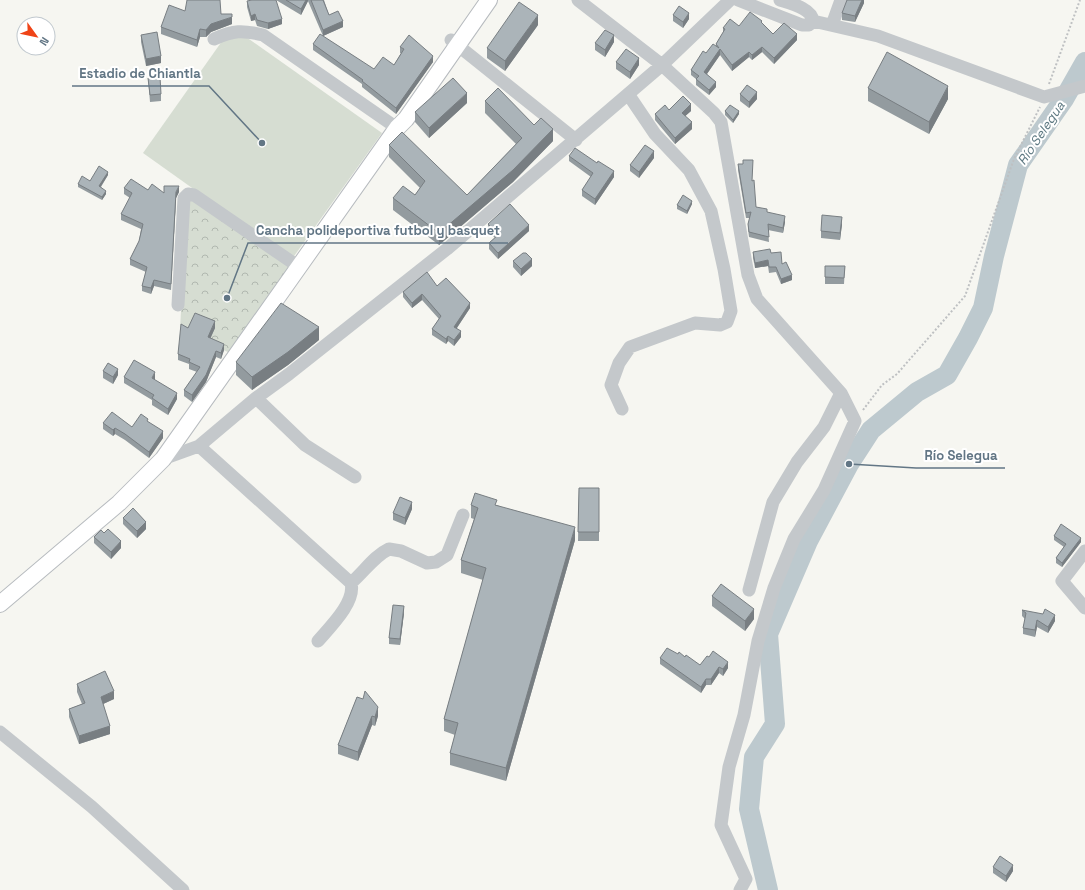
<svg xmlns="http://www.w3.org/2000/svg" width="1085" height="890" viewBox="0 0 1085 890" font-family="'Space Grotesk',sans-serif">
<defs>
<pattern id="forest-crowns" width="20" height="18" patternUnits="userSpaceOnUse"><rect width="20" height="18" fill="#d6ddd2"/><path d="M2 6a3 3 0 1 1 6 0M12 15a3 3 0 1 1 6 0" fill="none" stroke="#b1b8b0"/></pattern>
</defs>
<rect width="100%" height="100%" fill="#f6f6f1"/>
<path fill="url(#forest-crowns)" d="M193,197l102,69 -61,89 -54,-26 7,-126z"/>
<path fill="#d6ddd2" d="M232,27l150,106 -90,126 -149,-106z"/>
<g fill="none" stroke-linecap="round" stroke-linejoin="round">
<path stroke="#bdc9ce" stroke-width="20" d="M768,890l-19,-81 5,-52 21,-33 -7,-90 40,-93 41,-77 22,-34 46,-38 30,-17 21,-37 15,-30 11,-52 24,-91 46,-66 21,-37"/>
<defs>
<path id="major" d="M0,604l119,-101 44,-44 234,-331 9,-9 83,-119"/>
</defs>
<use href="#major" stroke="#b7bbbf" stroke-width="18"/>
<path stroke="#bec0c2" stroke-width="2" stroke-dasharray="2 2" stroke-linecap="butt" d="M1049,84l31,-84
M863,410l19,-25 15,-11 68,-78 49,-137 26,-52"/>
<path stroke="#c4c8cb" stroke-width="13" d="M578,0l84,65 52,48 7,9 27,153 9,24 84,94 14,28 -31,69 -30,49 -20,49 -16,53 -14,74 -15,52 -8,58 25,54 -6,11
M738,0l64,25h7l4,-4
M780,0c9,3 32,8 33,21
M813,21l65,15 166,61 41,-11
M832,25l9,-25
M214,39c20,-9 28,-9 49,-4l134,93
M451,40l125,100
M178,305l6,-107 4,-4 6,1 105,72
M256,398l49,47 50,32
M622,409l-11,-24 8,-22 11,-16 65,-24 25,2 7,-3 4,-11 -7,-42 -13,-58 -22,-41 -34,-36 -27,-40
M199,446l152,137c5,19 -21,44 -33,58
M163,459l36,-13 57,-48 33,-24 158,-125 215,-184 68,-65
M1085,551l-23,30 23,27
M351,583c13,-11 23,-27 38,-34l12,2 26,12 9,-1 11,-7 16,-40
M749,590l24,-88 24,-40 27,-35 17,-34
M0,732l92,75 91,83"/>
<use href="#major" stroke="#fff" stroke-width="16"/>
</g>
<path fill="#939b9f" d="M276,0h48l5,15 14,12 -20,9 -15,-35 -7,14z
M864,0v3l-9,19 -13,-2v-7z
M247,1l35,23 -14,5 -11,-3 -2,-6 -4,1 -4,-14z
M185,11l36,3 11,10 -21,8 -5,5h-6l-3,10 -36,-13v-7z
M673,15l16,4 -6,9 -10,-7z
M762,24l11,10 24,6 -23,24 -12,-12 -10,8 -3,-3 -17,14 -12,-16 -13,19 9,13 -7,8 -13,-10v-6l-5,-4v-5l15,-17 10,-7v-2l7,-11v-5z
M538,25l-33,46 -18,-13v-10z
M141,35l20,28 -15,3 -5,-24z
M614,42l-9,15 -10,-7v-7z
M313,44l61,25 20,-4 7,-12h-1v-6l33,15 -37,52 -34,-27v-3l-49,-34z
M616,62l23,3 -9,14 -14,-10z
M148,78l13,16v7l-11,1z
M868,88l80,11 -19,35 -61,-33z
M740,94l17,5 -8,9 -9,-7z
M485,101l49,24 19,16 -40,41 -74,63 -46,-35v-12l22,-3 5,-7 -31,-31v-12l78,50 49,-51 -31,-31z
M467,103l-38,35 -14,-16v-10z
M669,110l22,1 -6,5 7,13 -17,15 -20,-24v-6z
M725,111l14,3 -6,9 -8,-8z
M569,156l45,21 -19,28 -13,-9v-6l9,-13 -22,-16z
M654,158l-15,20 -9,-7v-6z
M738,164l14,17 4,26 29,15 -2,11 -15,-3 1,12 -20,-5 -1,-8v-5l2,-6h-4l-8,-48z
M108,175l-7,12 5,7 -4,6 -24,-13v-3l12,-3z
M124,188l24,2 16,3 15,-1 -3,6 -5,92 -17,-4 -3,8 -9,-3v-5l4,-14 -16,-7v-6l9,-18 2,-12 -20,-9v-6l9,-16 -6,-4z
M692,204l-5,10 -10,-5v-4z
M488,224l41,7 -31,28 -9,-10v-6l6,-5 -7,-7z
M842,224l-2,16 -19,-2v-7z
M753,252l18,1 11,11 10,16 -11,4 -5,-12 -7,1 -1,-7 -13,2 -2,-10z
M513,261l19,5 -11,10 -8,-9z
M825,266h20l-1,18h-19z
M437,286l33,22 -13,20 4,9 -7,9 -6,-5 -2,3 -14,-9v-6l7,-10 -17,-19 -10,8 -9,-11v-5z
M188,328h27l-5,10 14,12 -3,9 -5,-2 -10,25 -14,20 -8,-6v-6l13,-18 -8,-3v-5l-11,-4v-6z
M319,340l-31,25 -36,25 -16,-15v-13z
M103,371l15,4 -5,9 -10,-6z
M124,377l31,2 -1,1 23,19 -9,16 -16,-10v-5l-28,-17z
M148,422l15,16 -14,20 -24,-18 -10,-6 -2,2 -10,-7v-6l29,4z
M579,488h20v53h-21z
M471,505h26l78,35 -69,241 -56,-16v-12l5,-18 -11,-4v-12l39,-139 -22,-7v-13l13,-41 -3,-1z
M412,509l-7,16 -12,-5v-7z
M123,518l23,11 -9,9 -14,-14z
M1054,536l27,6 -19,25 -6,-4v-5l8,-11 -10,-7z
M94,537l27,11 -10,11 -17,-16z
M712,596l42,23 -9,12 -33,-25z
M1022,610l33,11 -7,12 -11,-6 -2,10 -12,-3v-6l2,-9 -3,-3z
M404,613l-4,32 -11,-1v-6z
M678,654l22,11 9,-8 19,11 -5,8 -4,-3 -8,12h-5l-5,8 -41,-29v-6z
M77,684l37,15 -11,5 7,30 -31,10 -10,-27v-8l13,-5 -5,-12z
M357,697l21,19 -3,10 -3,-1 -14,36 -20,-7v-9z
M993,867l20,4 -7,11 -13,-9z"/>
<path fill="#787e82" d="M306,0h2v1l-7,14v-6z
M862,0h2v3l-9,19v-6z
M689,13v6l-6,9v-6z
M255,14v6l-4,1v-5z
M538,15v10l-33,46v-10z
M232,17v7l-21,8 -5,5v-7l5,-6z
M282,19v5l-14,5v-6z
M343,21v6l-20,9v-6z
M200,29v8l-3,10v-7z
M797,34v6l-23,24v-6z
M614,35v7l-9,15v-7z
M762,47v5l-10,8v-5z
M720,49v6l-16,23v-6z
M749,52v5l-17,14v-6z
M161,56v7l-15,3v-7z
M433,56v6l-37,52v-6z
M639,58v7l-9,14v-7z
M716,82v5l-7,8v-5z
M948,86v13l-19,35v-12z
M757,92v7l-8,9v-6z
M467,93v10l-38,35v-10z
M691,104v7l-9,8v-6z
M739,111v3l-6,9v-3z
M692,122v7l-17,15v-6z
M553,129v12l-40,41 -74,63v-12z
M654,151v7l-15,20v-6z
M614,171v6l-19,28v-6z
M108,172v3l-9,14v-3z
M179,186v6l-3,6 -5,92 5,-98z
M106,191v3l-4,6v-3z
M692,201v3l-5,10v-3z
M785,216v6l-2,11v-5z
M842,217v7l-2,16v-7z
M529,225v6l-31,28v-6z
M532,259v7l-11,10v-7z
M768,260v6l-13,2v-5z
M792,275v5l-11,4v-5z
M154,280v6l-3,8v-6z
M422,294v6l-10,8v-5z
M470,303v5l-16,24v-5z
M215,321v7l-7,16v-7z
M319,327v13l-31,25 -36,25v-13z
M461,331v6l-7,9v-6z
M448,336v5l-2,3v-5z
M224,344v6l-3,9v-6z
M216,351v6l-10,25 -14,20v-7z
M118,369v6l-5,9v-7z
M155,372v7l-3,5v-6z
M177,393v6l-9,16v-6z
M115,428v6l-2,2v-6z
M163,431v7l-14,20v-6z
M412,502v7l-7,16v-7z
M146,522v7l-9,9v-7z
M575,527v13l-69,241v-13z
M1081,538v4l-19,25v-4z
M121,541v7l-10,11v-7z
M404,606v7l-4,32v-6z
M754,609v10l-9,12v-10z
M1055,615v6l-7,12v-6z
M1037,620v7l-2,10v-7z
M728,662v6l-5,8v-7z
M719,667v6l-8,12v-6z
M706,679v6l-5,8v-6z
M114,691v8l-13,6v-8z
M378,707v9l-3,10v-9z
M372,716v9l-14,36v-9z
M110,726v8l-31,10v-8z
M1013,865v6l-7,11v-6z"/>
<path fill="#abb4b9" stroke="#787e82" d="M187,0h33l1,14h11v3l-21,7 -5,6 -6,-1 -3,11 -36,-13 8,-22 16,6z
M252,0h24l6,19 -14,4 -11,-3 -2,-6 -4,2 -4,-15z
M286,0h20l-5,9z
M311,0h12l6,15 9,-4 5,10 -20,9z
M847,0h15l-7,16 -13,-3z
M519,2l19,13 -33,46 -18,-13z
M679,6l10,7 -6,9 -10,-7z
M750,12l12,9 -1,1 12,12 11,-11 13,11 -23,24 -12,-11 -10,8 -3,-3 -17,13 -12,-16 -16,23 12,10 -7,8 -13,-11 3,-3 -8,-6 12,-19 3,2 7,-9 6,4 -3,-4 9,-15 -2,-1 7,-9 9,7z
M605,30l9,5 -9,15 -10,-7z
M157,32l4,24 -15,3 -5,-24z
M320,34l54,35 9,-12 11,8 10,-16 -4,-2 9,-12 24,21 -37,52 -34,-27 1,-1 -50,-36z
M626,49l13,9 -9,14 -14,-10z
M887,52l61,34 -19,36 -61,-34z
M160,77l1,17 -11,1 -2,-17z
M453,78l14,15 -38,35 -14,-16z
M747,85l10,7 -8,10 -9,-8z
M498,88l36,37 7,-7 12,11 -40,41 -74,63 -46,-35 10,-12 12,9 10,-14 -36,-36 13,-13 65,63 55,-57 -37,-37z
M683,96l8,8 -9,9 10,9 -17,16 -20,-24 10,-9 4,5z
M730,105l9,6 -6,9 -8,-9z
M645,145l9,6 -15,21 -9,-7z
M575,148l22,15 1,-2 16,10 -19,28 -13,-9 11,-17 -24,-17z
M743,160h10l-1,21 2,-1 2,27 11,2v3l18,4 -2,12 -15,-4 1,13 -20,-5 -1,-8 3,-12 -5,1 -8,-49h5z
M99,166l9,6 -9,14 7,5 -4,6 -24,-13 4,-8 8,5z
M131,179l17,11 4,-6 12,9v-7h15l-3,6 -5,92 -17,-4 -3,8 -9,-2 5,-19 -17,-8 9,-18 4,-17 -22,-10 11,-21 -8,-5z
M683,195l9,6 -5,10 -10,-6z
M510,204l19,21 -31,28 -9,-10 9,-8 -10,-11z
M822,215l20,2 -2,16 -19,-2z
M770,249l1,4 10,-1 1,12 4,-2 6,13 -11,4 -5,-12h-7l-1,-7 -13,3 -2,-11z
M523,253h3l6,6 -11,10 -8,-8z
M825,266h20l-1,12 -19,-1z
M427,272l10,14 9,-8 24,25 -16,24 7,4 -7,9 -6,-4 -2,3 -14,-10 9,-13 -19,-22 -10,9 -9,-11z
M281,303l38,24 -31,25 -36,25 -16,-15z
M195,313l20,8 -7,16 16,7 -3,9 -5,-2 -10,24 -14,20 -8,-5 16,-23 -11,-5 1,-3 -12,-5 3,-30 7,4z
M134,360l21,12 -3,6 25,15 -9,16 -16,-11 2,-3 -30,-18z
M108,363l10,6 -5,8 -10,-6z
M112,412l20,15 9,-13 7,5 -1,2 16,10 -14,21 -24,-18 -10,-6 -2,2 -10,-7z
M579,488h20v44h-21z
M475,493l22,7 -2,5 80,22 -69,241 -56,-15 8,-30 -14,-4 42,-151 -25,-8 17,-52 -7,-3z
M400,497l12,5 -7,16 -12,-5z
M133,508l13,14 -9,9 -14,-13z
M1061,524l20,14 -19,25 -6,-5 10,-14 -12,-8z
M108,529l13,12 -10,11 -17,-15 7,-7 3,3z
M721,584l33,25 -9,12 -33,-25z
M393,605l11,1 -4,33 -11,-1z
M1045,609l10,6 -7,12 -11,-7 -2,10 -12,-2 3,-15 -4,-3 21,4z
M667,648l11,6 1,-2 6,5 1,-2 14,10 7,-9 2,1 4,-6 15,11 -5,7 -4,-2 -8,12h-5l-5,8 -41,-29z
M105,671l9,20 -13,6 9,29 -31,10 -10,-27 16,-6 -8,-19z
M365,691l13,16 -3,10 -3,-1 -14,36 -20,-7 19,-48 6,2z
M1000,856l13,9 -7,11 -13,-9z"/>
<g text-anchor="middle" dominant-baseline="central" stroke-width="4" stroke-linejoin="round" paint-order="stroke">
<g font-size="13" font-style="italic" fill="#5e7982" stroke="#fff">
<text transform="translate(1041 133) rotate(-56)">Río Selegua</text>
</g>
</g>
<path fill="none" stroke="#627685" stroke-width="1.5" d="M262 143L209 86H72M227 298L248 243H508M849 464L916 468H1005"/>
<g fill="#627685" stroke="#fff" stroke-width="1.5">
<circle cx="262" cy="143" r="4"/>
<circle cx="227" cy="298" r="4"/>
<circle cx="849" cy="464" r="4"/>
</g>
<g font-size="13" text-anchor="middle" font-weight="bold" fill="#627685" stroke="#fff" stroke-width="4" stroke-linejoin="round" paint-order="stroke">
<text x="140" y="78">Estadio de Chiantla</text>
<text x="378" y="235">Cancha polideportiva futbol y basquet</text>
<text x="961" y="460">Río Selegua</text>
</g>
<g transform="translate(36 36) rotate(123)"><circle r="19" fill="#ffffff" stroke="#c0c8ce"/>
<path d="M0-3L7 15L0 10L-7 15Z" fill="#ef4417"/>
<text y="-6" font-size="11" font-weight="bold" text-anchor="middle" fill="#627685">N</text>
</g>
</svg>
